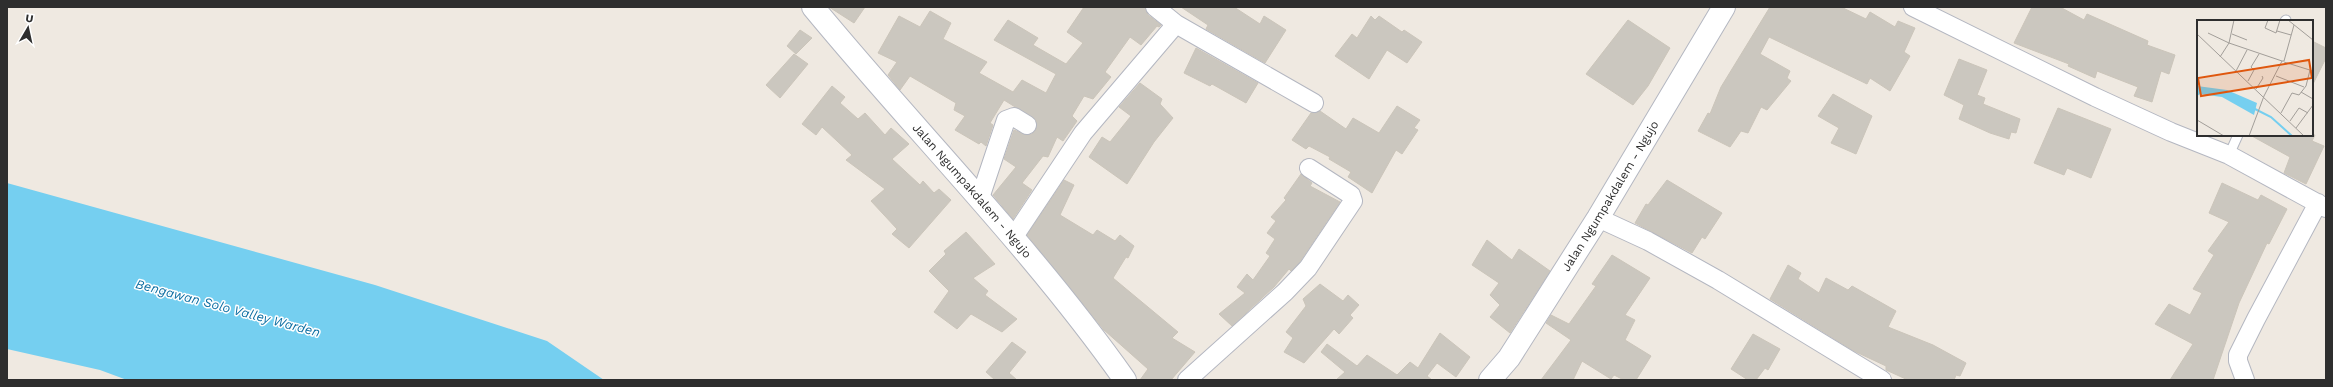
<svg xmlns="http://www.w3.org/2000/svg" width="2333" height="387" viewBox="0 0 2333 387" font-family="'Work Sans',sans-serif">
<rect width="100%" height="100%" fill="#efe9e1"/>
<path fill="#75cff0" d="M7,183l368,102 172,56 57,39h-477l-27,-10 -93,-21z"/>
<path fill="#cbc7bf" stroke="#cbc5ba" d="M829,7h36l-11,16z
M1084,7h61l3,8 13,10 -2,2 -2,-1 -16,19 -11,-8 -25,35 6,5 -18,22 -9,-3 -12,20 5,5 -14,20 -6,-4 -9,20 -5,-1 -21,27 10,7 -19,29 -20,-24 23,-28 -12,-8 10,-29 12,5 6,-1 4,-4v-10l-32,-20 -14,23 3,2 -7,21 -5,-4 -2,2 -24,-14 10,-14 -11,-6 2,-7 -46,-27 -10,14 -12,-15 9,-13 -19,-9 21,-37 21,11 10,-16 21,12 -8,16 44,23 -8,11 34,19 9,-12 24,13 10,-19 -62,-34 14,-20 30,18 -5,7 33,19 17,-21 -16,-11z
M1181,7h53l26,17 4,-8 22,14 -21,33 -59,-34 2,-4z
M1770,7h71l25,12 4,-7 25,15 3,-6 17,7 -11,24 6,4 -20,35 -20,-13 -3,6 -98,-47 -9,17 30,17 -3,7 4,3 -24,29 -6,-3 -13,26 -7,-2 -11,16 -32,-16 10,-18 2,1 11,-27z
M2032,7h28l24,13 3,-6 61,27 -1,4 28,10 -6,19 -8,-3 -9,31 -18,-6 4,-9 -41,-16 -2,7 -27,-12 1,-2 -55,-21z
M1371,16l4,4 4,-4 23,16 2,-2 18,12 -15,21 -20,-13 -18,29 -34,-23 17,-22 5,4z
M1628,20l42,28 -22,38 -15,19 -47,-31z
M800,30l12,8 -16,16 -9,-8z
M2312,41l14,7v10l-14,28z
M1196,48l62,35 -12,20 -34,-19 -2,2 -26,-13z
M794,54l14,10 -28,34 -14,-13z
M1959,59l28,11 -10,25 8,3 -2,6 37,15 -4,14 -5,-1 -2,7 -19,-6 -31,-14 5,-14 -20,-10z
M1140,83l22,16 -2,5 13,14 -19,24 -27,42 -38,-27 13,-20 8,5 21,-26 -12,-9z
M832,86l13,11 -5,6 18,16 7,-6 20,22 6,-7 18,16 -17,15 28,26 3,-4 11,12 5,-4 12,11 -42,48 -17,-14 5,-5 -26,-28 14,-12 -39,-29 6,-5 -30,-28 -6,8 -14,-11z
M1833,94l39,22 -16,38 -25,-11 8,-15 -21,-12z
M1397,106l23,14 -6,8 4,2 -16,24 -6,-4 -24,43 -24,-16 3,-5 -22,-13 1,-2 -21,-11 -3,3 -14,-9 19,-27 9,-2 26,18 7,-11 26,15z
M2058,108l53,21 -20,49 -24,-10 -3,7 -30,-12z
M2250,135h65l-3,6 12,5 -18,38 -22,-11 6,-16z
M1301,174l11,9 -2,3 30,16 -41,61 -8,8 -2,-2 -15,18 -42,39 -13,-12 26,-21 -8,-6 10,-13 6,6 17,-24 -4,-3 9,-14 -8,-6 9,-12 -5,-4 15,-17 -2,-2z
M1064,180l10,5 -14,30 33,20 4,-5 18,11 5,-6 14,11 -6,12 -2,-1 -13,21 65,54 -6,6 23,14 -24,28h-31l8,-11 -44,-39 -77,-95z
M1667,180l55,33 -17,26 -3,-2 -10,16 -57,-30 11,-19 2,1z
M2222,183l36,17 3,-5 26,14 -18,35 -2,-1 -28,60 -26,77h-43l23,-36 -38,-20 14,-20 21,11 12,-22 -9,-4 21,-34 -6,-4 21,-29 -20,-9z
M966,232l29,32 -22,14 15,13 -3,4 32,24 -15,13 -31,-18 -14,15 -23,-17 15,-21 -20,-20 17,-17 -2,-3z
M1487,240l25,20 7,-11 31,22 -40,62 -20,-16 10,-12 -10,-10 9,-12 -27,-18z
M1612,255l38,23 -25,37 10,5 -10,20 26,16 -15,24h-12l-10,-5 -3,4 -29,-18 -9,19h-32l30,-40 -25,-17 5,-8 18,9 27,-38 -4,-2z
M1788,265l13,8 -3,6 21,14 7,-15 22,12 4,-4 44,25 -8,16 45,18 33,18 -6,13 -4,-1 -2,5h-46l-22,-10v-4l-32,-15 -84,-52z
M1320,284l23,17 5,-6 11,10 -9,10 3,3 -14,16 -5,-5 -30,34 -20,-11 9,-14 -7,-6 20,-26 -3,-7z
M1440,333l30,24 -14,20 -19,-14 -10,13 5,4h-96l9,-8 -24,-20 6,-8 30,22 10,-11 30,20 13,-13 8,6z
M1753,334l27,15 -12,21 -3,-2 -9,12h-8l-17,-11z
M1012,342l14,10 -17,21 8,7h-22l-9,-8z"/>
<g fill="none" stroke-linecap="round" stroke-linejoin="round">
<defs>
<path id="service" d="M2285,21l1,-1
M2229,155l9,-20"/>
<path id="minor" d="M1913,7l182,90 76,35 58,23 97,53
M1176,24l138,79
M980,198l26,-78 8,-3 13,8
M1598,218l50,23 70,39 164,100
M1013,238l70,-105 93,-109 -21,-17
M1187,380l98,-88 23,-24 45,-67 -2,-6 -42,-27
M2245,380l-7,-19v-6l18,-36 62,-116"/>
<g id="tertiary">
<path id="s1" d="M813,7c103,125 219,241 312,373"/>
<path id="s2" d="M1490,380l19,-22 89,-140 126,-211"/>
</g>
</defs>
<use href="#service" stroke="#b4b7c1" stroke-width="11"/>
<use href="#minor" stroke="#b4b7c1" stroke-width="20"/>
<use href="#tertiary" stroke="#b4b7c1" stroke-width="24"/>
<use href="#service" stroke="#fff" stroke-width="9"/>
<use href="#minor" stroke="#fff" stroke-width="18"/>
<use href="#tertiary" stroke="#fff" stroke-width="22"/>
</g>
<g text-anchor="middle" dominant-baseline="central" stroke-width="3" stroke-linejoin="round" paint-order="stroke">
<g font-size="12" fill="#2e2e2e" stroke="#fff">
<text stroke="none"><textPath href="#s1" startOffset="243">Jalan Ngumpakdalem - Ngujo</textPath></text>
<text stroke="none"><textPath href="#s2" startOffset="220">Jalan Ngumpakdalem - Ngujo</textPath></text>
</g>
<g font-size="13" font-style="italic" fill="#0d6fa3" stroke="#fff">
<text transform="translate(228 308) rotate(15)">Bengawan Solo Valley Warden</text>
</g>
</g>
<g transform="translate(2197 20)">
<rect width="116" height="116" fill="#efe9e1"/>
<path d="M0,66l30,4 30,13 -3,12 -32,-18 -22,-3 -3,2z" fill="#75cff0"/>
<path fill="none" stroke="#75cff0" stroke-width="2" d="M56,88l18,9 21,19"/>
<path fill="none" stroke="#a29e99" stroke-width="1" d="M37,0l-5,23 53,18M71,0l-3,8 11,5 4,-13M91,0l25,20M80,11l14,4M11,13l21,10 -9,14M0,14l107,102M35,14l15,6M87,42l29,9M39,51l11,-21M79,56l28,11M51,61l6,-11 -3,-3 8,-13M59,69l7,-11 -1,-2M104,72l12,7M84,93l11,-20 7,2 7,-9 4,-16M0,100l27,16M93,101l9,-13 9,5M99,108l17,-23M52,116l15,-40 18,-35h2l10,-36"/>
<path fill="#df570e" fill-opacity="0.15" stroke="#df570e" stroke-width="2" d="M112,40l3,18 -111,18 -3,-18z"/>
<rect width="116" height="116" fill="none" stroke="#2e2e2e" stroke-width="2"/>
</g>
<rect width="2333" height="387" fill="none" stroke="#2e2e2e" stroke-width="16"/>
<g transform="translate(28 28) rotate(9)" stroke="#ffffff" stroke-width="3" paint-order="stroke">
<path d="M0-3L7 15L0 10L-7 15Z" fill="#2e2e2e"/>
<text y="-6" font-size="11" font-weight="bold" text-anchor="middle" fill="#2e2e2e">U</text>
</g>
</svg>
